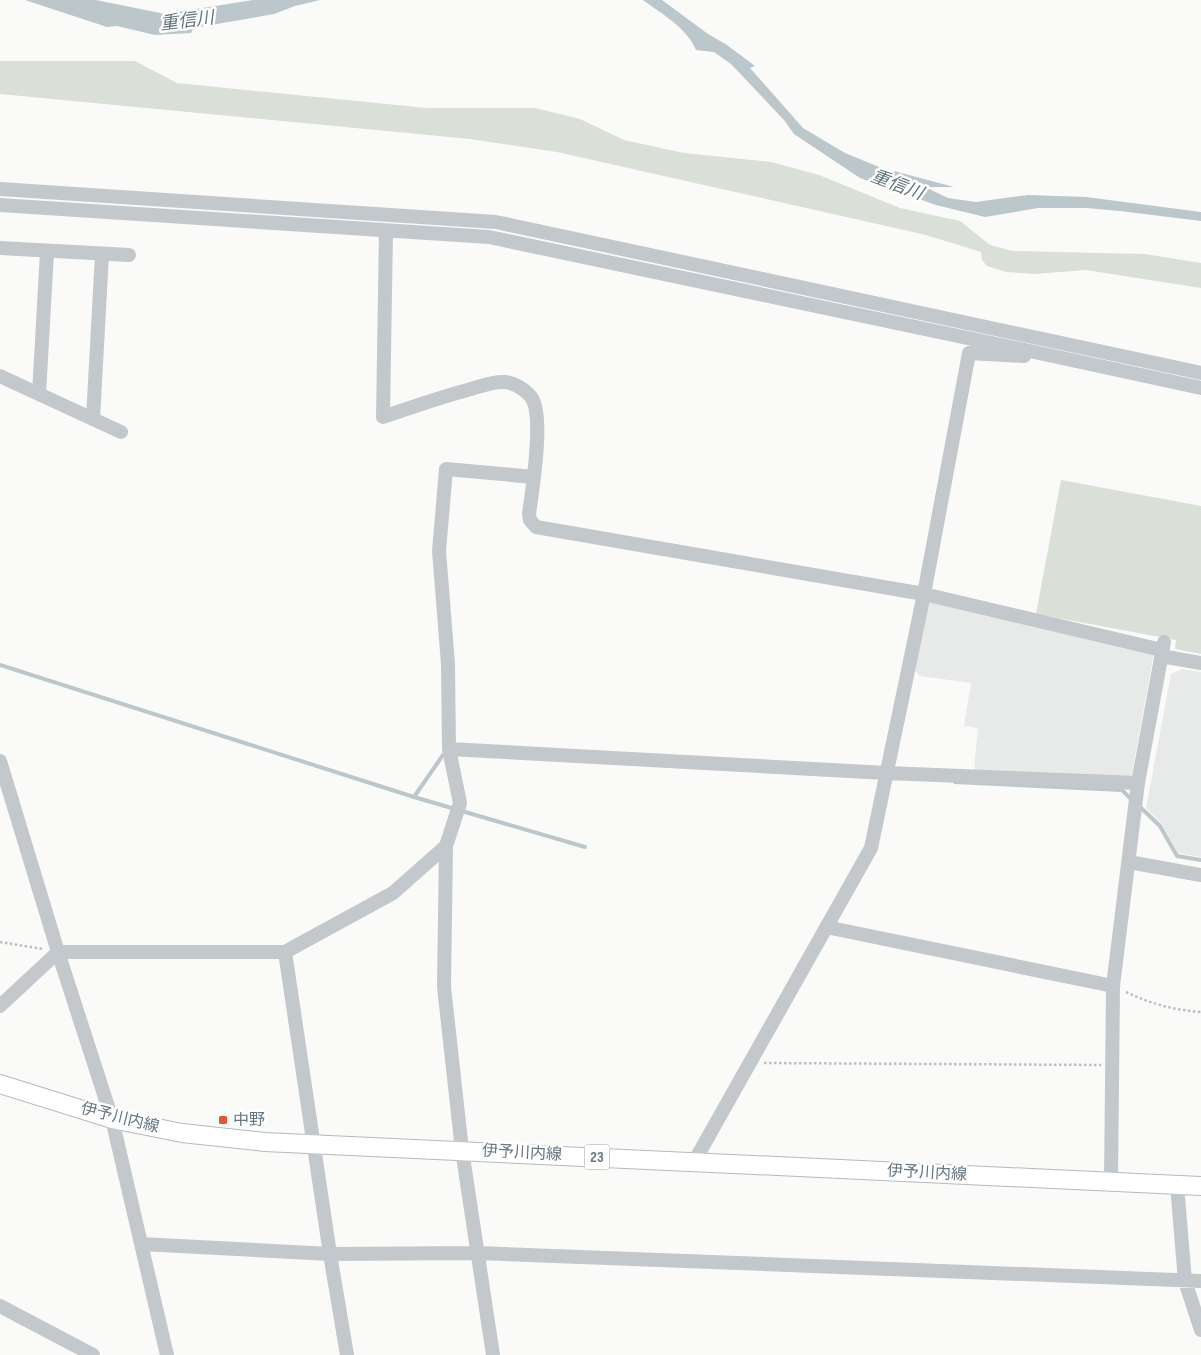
<svg xmlns="http://www.w3.org/2000/svg" width="1201" height="1355" viewBox="0 0 1201 1355" font-family="'Sofia Sans Condensed','Noto Sans JP',sans-serif">
<rect width="100%" height="100%" fill="#fafaf8"/>
<path fill="#e8e9e9" d="M926,599l228,53 -23,127 -157,-9 4,-42 -14,-2 7,-43 -51,-7 -7,-7z
M1182,669l19,3v185l-23,-4 -16,-29 -16,-16 25,-134z"/>
<path fill="#dadfd7" d="M0,61h135l42,22 250,25h108l45,11 44,21 60,13 87,9 48,13 81,33 60,13 30,24 22,6 133,3 56,9v25l-115,-18 -52,4 -28,-2 -19,-6 -5,-6 -1,-8 -55,-17 -369,-83 -87,-13 -470,-45z
M1061,480l140,26v148l-26,-5 1,-9 -140,-26z"/>
<path fill="#bbc7cb" d="M25,0h71l69,14 88,-14h67l-25,6 -21,8 -80,14 -3,5 -36,2 -38,-9 -10,1z
M643,0h19l46,34 19,11 28,21 -5,2 53,60 42,25 34,14 75,20h-29l23,11 28,4 52,-7 58,2 115,15v9l-81,-10 -34,-3h-48l-53,9 -49,-12 -76,-27 -66,-44 -10,-14 -53,-56 -17,-12 -18,-2c-9,-22 -34,-36 -53,-50z"/>
<g fill="none" stroke-linecap="round" stroke-linejoin="round">
<path stroke="#bbc7cb" stroke-width="4" d="M0,665l414,132 29,-42h4
M955,782l167,8 10,10
M414,797l171,50
M1139,806l21,20 17,30 24,4"/>
<defs>
<path id="major" d="M0,1084l112,35 70,14 83,9 936,44"/>
</defs>
<use href="#major" stroke="#b5babe" stroke-width="20"/>
<path stroke="#bbbfc2" stroke-width="2.5" stroke-dasharray="2.5 2.5" stroke-linecap="butt" d="M0,942l43,7
M1126,992c25,12 48,18 75,20
M764,1063l337,2"/>
<path stroke="#c3c8cc" stroke-width="14" d="M0,189l496,33 705,151
M0,205l489,32 564,119 148,32
M386,231l-3,186c29,-10 58,-20 88,-28 10,-3 23,-8 34,-7 9,1 20,7 26,15 14,18 1,93 -2,117l1,6 6,7 388,67 238,56
M0,248l129,7
M0,376l121,56
M39,394l8,-142
M93,419l9,-165
M1161,656l40,7
M449,749l437,24 252,10
M0,761l58,191 54,167 55,236
M1129,862l72,13
M826,927l287,59
M285,952l45,302 17,101
M0,1006l58,-54h227l108,-59 53,-47
M694,1162l177,-314 53,-254 45,-241 55,3
M1111,1182l2,-196 25,-203 26,-141
M1177,1185l8,96 16,49
M141,1244l189,10 148,-1 723,28
M0,1306l93,49
M493,1355l-31,-205 -18,-163 2,-141 14,-43 -11,-54 -1,-85 -9,-113 7,-82 88,8"/>
<use href="#major" stroke="#fff" stroke-width="18"/>
</g>
<rect fill="#e4572e" stroke="#fff" stroke-width="2" x="218" y="1115" width="10" height="10" rx="2.5"/>
<g text-anchor="middle" dominant-baseline="central" stroke-width="5" stroke-linejoin="round" paint-order="stroke">
<rect fill="#fff" stroke="#939fa8" stroke-width="1" x="584.5" y="1144.5" width="25" height="25" rx="4"/>
<g font-size="15" font-weight="bold" fill="#657683">
<text x="597" y="1157">23</text>
</g>
<g font-size="16" fill="#657683" stroke="#fff">
<text transform="translate(120 1118) rotate(14)">伊予川内線</text>
<text transform="translate(522 1153) rotate(3)">伊予川内線</text>
<text transform="translate(927 1173) rotate(3)">伊予川内線</text>
</g>
<g font-size="16" fill="#657683" stroke="#fff" text-anchor="start">
<text x="233" y="1120">中野</text>
</g>
<g font-size="18" font-style="italic" fill="#60757c" stroke="#fff">
<text transform="translate(187 21) rotate(-7)">重信川</text>
<text transform="translate(897 185) rotate(21)">重信川</text>
</g>
</g>
</svg>
